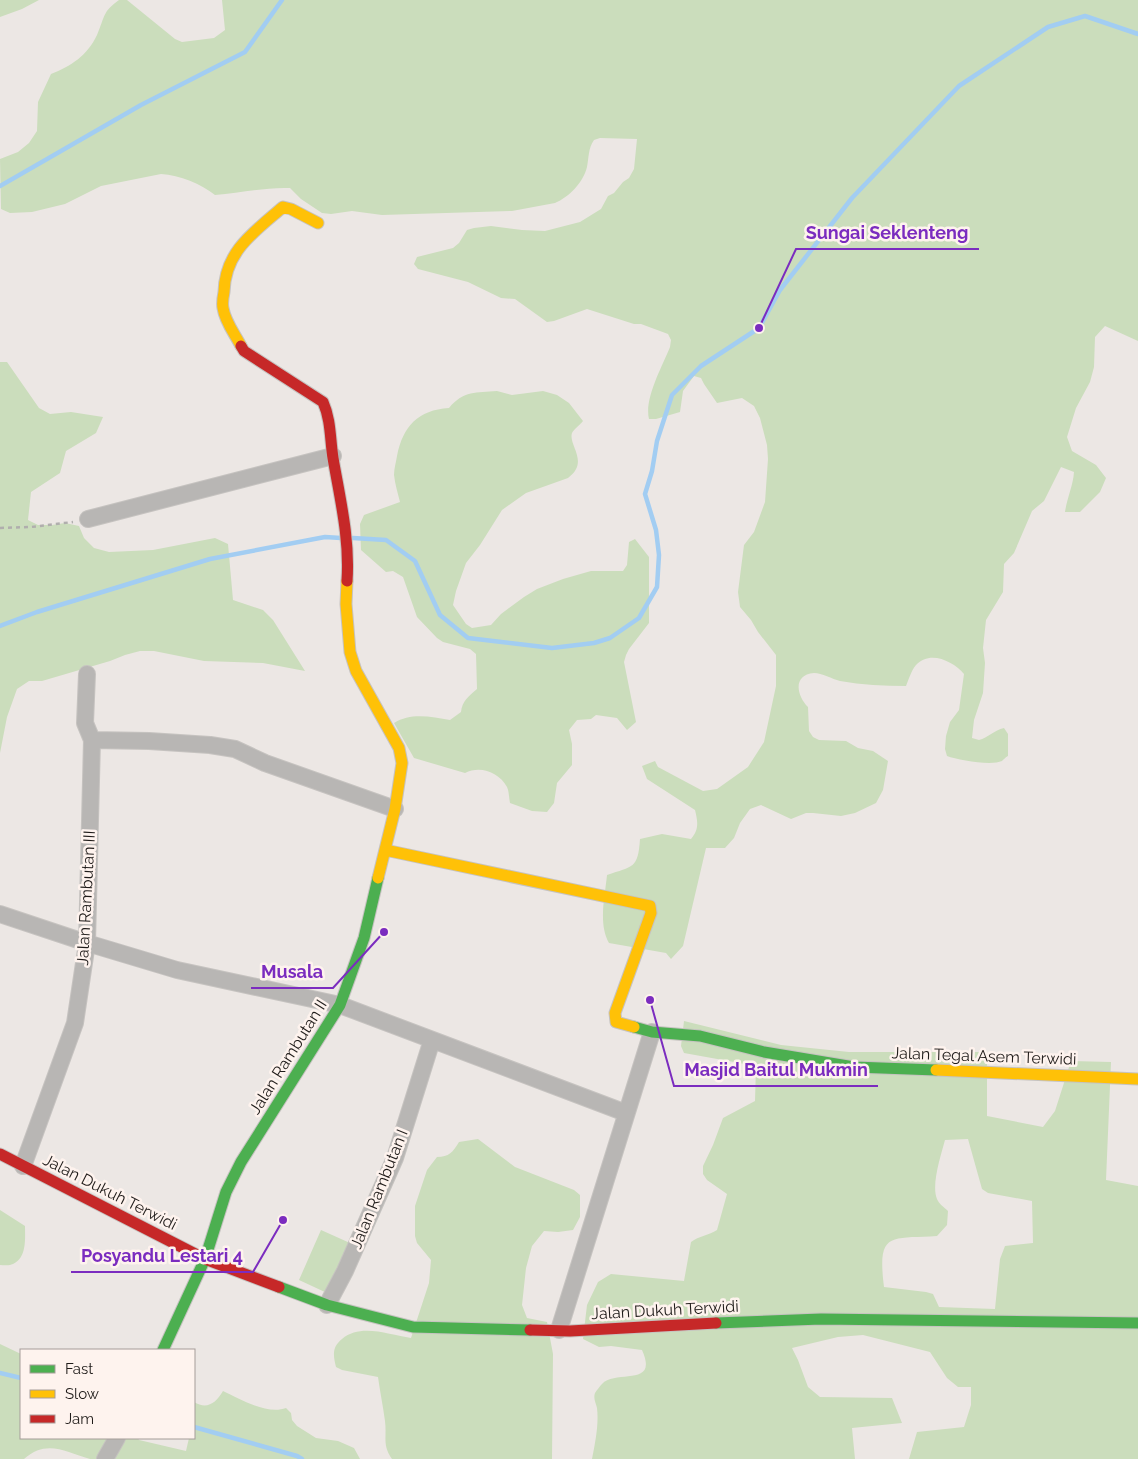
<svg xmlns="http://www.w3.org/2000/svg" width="1138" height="1459" viewBox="0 0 1138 1459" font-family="Raleway,sans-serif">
<rect width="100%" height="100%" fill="#ece7e4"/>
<path fill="#cbddbc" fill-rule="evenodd" d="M0,0h39l-17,9 -22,8z
M119,0h8l48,39 7,3 32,-4 11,-8 -3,-30h916v341l-33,-15 -10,11 -1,30 -4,15 -14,26 -9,29 5,14 24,14 10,13 -6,14 -20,20h-15c2,-14 8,-26 9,-40l-13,-5 -17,34 -12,10 -18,42 -10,11 -1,28 -17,28 -3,28 2,15 -2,30 -9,27 -2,18 7,2c9,-2 15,-10 25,-12l4,6v22c-1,0 -5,4 -6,5 -11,5 -44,-1 -55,-5l-2,-7 1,-13 4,-14 9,-12 5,-36c-11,-13 -34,-24 -48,-9 -5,6 -7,14 -10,21 -22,0 -44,-1 -66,-5 -8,-2 -18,-8 -26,-8 -22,2 -17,23 -6,34l1,24 4,6 6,3 27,1 12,7 15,3 15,10 -5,29 -7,13 -21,10 -14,3 -28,-3h-7l-15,6 -30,-14 -11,4 -10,14 -6,15 -9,10h-19l-23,98 -12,13 -5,-6 -57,-10c-11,-19 -4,-47 -2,-68 26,-9 31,-6 33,-36l22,-5 29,5c8,-9 7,-17 4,-29l-48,-31 -5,-13 13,-5 3,6 45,24 14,-2 31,-22 16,-25 12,-56v-31l-18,-23 -7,-12 -11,-13 -2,-15 6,-47 10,-13 11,-30 3,-43 -1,-14 -7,-27 -6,-12 -12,-8 -25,5 -13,-19 -3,-6 -7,-2 -11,15 -3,21 -24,7h-7c-5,-20 13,-52 21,-72l1,-7 -3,-6 -27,-10h-7l-47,-15 -33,12 -7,1 -32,-23 -14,-1 -33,-16 -50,-13 -4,-5 3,-7 36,-9 6,-5 8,-13 7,-2 17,-2 31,4 23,1 35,-9 21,-13 7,-13 6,-3 9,-11 6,-4 5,-9 3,-30 -37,-1 -6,2c-6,9 -5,17 -7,27 -4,16 -18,30 -32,36l-43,8 -130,4 -30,-4 -21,3 -9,-1 -21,-14 -11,-11c-25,-1 -50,5 -75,7 -14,-11 -35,-20 -54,-21l-60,12 -36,18 -33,8 -22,1 -9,-4 -1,-50 18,-7 11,-9 8,-12 1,-29 13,-28c20,-8 36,-18 46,-39 8,-18 5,-23 22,-35z
M0,362h7l32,46 11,6 21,-2 32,5 -7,16 -30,18 -6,22 -29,19 -3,28 10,5h14l13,-2 14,3 5,12 10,10 15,4 44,-2 62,-12 13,6 5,56 30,10 10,10 32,51 -42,-8 -59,-2 -50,-10h-14l-15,4 -15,6 -68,20h-13l-12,8 -10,28 -7,36z
M497,391l15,4 31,-4 14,4 12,8 14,18c-3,4 -9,8 -11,12 -4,12 18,29 -4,45l-42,15 -24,17 -22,35 -14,18 -10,28 -3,14 13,19 6,4 19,-3 10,-11 23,-17 13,-8 26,-10 28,-8h32l4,-6 2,-23 6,-3 14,18v66l-20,26 -3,6 -2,7 12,60 -9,8 -10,-12 -21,-3 -5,4 -14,1 -8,10 3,14v21l-15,18 -3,20 -7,9 -15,-1 -22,-8c-1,-5 -1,-12 -3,-16 -8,-15 -27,-22 -42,-14l-51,-15 -20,-35c17,-11 38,-6 56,-3l11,-8c1,-11 8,-16 16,-23l-1,-35 -6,-5 -27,-7 -6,-4 -20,-21 -14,-40 -10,-6 -7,1 -25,-22 -1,-26 4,-9 36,-13c-2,-8 -5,-18 -6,-27 0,-6 2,-13 3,-19 6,-30 21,-46 52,-48 15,-18 27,-15 48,-17z
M684,1021l97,24 68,7h138v64l56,11 12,-16 16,-50 40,1 -5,118 32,6v273h-229l8,-27 47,-5 7,-22v-18h-13l-11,-9 -17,-26 -67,-17 -25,2 -46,11 6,12 10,27 12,10 72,1 10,25 -50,5 3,31h-263c3,-16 7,-34 5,-51 -1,-5 -4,-9 -2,-15 2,-3 5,-7 7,-9 14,-15 57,4 40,-34l-31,-4 -12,1 -16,-8 4,-34 11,-23 13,-8 73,7 7,-39c8,-6 18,-7 26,-12l10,-36 -20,-14 -4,-6v-8l10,-21 10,-27 32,-17 1,-35 -72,-13 -3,-7zM968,1139l14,50 6,4 44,8 1,42 -28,3 -5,13 -5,50 -56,-2 -6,-13 -7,-2 -42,-5c-7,-56 6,-48 53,-51l10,-11 1,-14c-4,-4 -9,-7 -11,-12 -6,-14 4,-44 8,-59z
M478,1139l37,28 59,23 6,5v22l-7,13 -15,2 -14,-1 -12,15 -6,22 -4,37 5,13 20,4 6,32 -1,105h-160c-10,-14 -5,-22 -7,-38 -2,-15 -5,-29 -7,-44l-36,-7 -6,-3c-3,-12 -4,-20 6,-28 19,-16 47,-4 69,-1l18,-55 2,-23 -14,-17 -2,-7v-30l12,-36 10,-13c12,0 16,-5 22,-15z
M0,1210l25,16c0,13 2,32 -12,38 -4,2 -9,1 -13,1z
M321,1230l29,13 -23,50 -28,-13z
M0,1344l21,10v84h117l1,2 47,11 3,-13h5v-36c13,8 22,1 29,-11 17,8 44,24 63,17l5,5 1,7 5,6 19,12 22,3 16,7 6,11h-270c-25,-7 -43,-20 -66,0h-24z"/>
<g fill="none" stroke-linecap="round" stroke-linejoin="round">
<path stroke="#a2cdf2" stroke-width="4.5" d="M0,186l141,-81 104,-53 37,-52
M353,538l33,2 29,21 25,54 28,23 84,10 42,-5 16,-5 29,-20 18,-31 2,-32 -3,-25 -11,-36 7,-23 5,-30 15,-46 29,-29 58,-38 21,-38 72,-92 107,-112 89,-59 37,-11 53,18
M0,626l37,-14 173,-53 115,-22 16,1
M0,1373l21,5
M194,1427l103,29 5,3"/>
<defs>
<path id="street" d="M88,519l245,-63
M92,740l57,1 61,4 25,4 30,14 130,46
M0,914l87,29 90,27 163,35 286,108
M23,1166l52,-143 12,-80 5,-203 -7,-17 2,-49
M327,1305l18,-34 50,-113 37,-118
M559,1330l93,-298
M105,1459l12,-21"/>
<path id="fast" d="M634,1027l18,5 48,4 64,16 90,15 82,3
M279,1287l48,18 86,22 117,3
M716,1323l105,-4 317,4
M163,1350l42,-91 21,-67 15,-30 99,-157 24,-67 14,-60"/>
<path id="slow" d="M241,346c-6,-12 -16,-24 -18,-38 -1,-5 0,-11 1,-16 1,-41 30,-60 59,-85l8,2 27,14
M347,581l-1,23 4,48 6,19 43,77 3,15 -7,46 -17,69
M385,850l265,56 1,7 -36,100 1,9 18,5
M936,1070l202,9"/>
<path id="jam" d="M241,346l3,5 79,51c8,18 7,37 10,56 7,41 17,81 14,123
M0,1154l205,105 74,28
M530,1330l40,1 146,-8"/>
</defs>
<use href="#street" stroke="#c6c3c0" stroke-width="18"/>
<use href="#fast" stroke="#c6c3c0" stroke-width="13"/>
<use href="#slow" stroke="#c6c3c0" stroke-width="13"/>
<use href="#jam" stroke="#c6c3c0" stroke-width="13"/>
<path stroke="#b0aead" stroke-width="2.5" stroke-dasharray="4 4" stroke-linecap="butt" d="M0,528l31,-1 42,-5"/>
<use href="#street" stroke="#b8b6b4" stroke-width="16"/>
<use href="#fast" stroke="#4caf50" stroke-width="11"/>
<use href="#slow" stroke="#ffc107" stroke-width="11"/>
<use href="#jam" stroke="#c62828" stroke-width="11"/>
</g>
<g text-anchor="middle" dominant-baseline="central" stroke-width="5" stroke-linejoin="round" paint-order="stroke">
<g font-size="16" fill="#1f1b19" stroke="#fef3ee">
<text transform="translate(86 898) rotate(-87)">Jalan Rambutan III</text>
<text transform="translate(984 1056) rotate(2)">Jalan Tegal Asem Terwidi</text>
<text transform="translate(288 1057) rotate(-58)">Jalan Rambutan II</text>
<text transform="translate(379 1189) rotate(-68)">Jalan Rambutan I</text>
<text transform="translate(110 1192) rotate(27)">Jalan Dukuh Terwidi</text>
<text transform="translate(665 1310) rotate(-3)">Jalan Dukuh Terwidi</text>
</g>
</g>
<path fill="none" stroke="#7b2cbf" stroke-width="2" d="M759 328L796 249H979M384 932L333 988H251M650 1000L674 1086H878M283 1220L253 1272H71"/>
<g fill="#7b2cbf" stroke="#fef3ee" stroke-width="2">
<circle cx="759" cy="328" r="5"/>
<circle cx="384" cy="932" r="5"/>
<circle cx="650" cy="1000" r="5"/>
<circle cx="283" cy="1220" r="5"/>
</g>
<g font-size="18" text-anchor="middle" font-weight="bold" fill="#7b2cbf" stroke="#fef3ee" stroke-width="5" stroke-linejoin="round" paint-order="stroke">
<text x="887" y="239">Sungai Seklenteng</text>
<text x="292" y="978">Musala</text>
<text x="776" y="1076">Masjid Baitul Mukmin</text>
<text x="162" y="1262">Posyandu Lestari 4</text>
</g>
<rect x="20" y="1349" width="175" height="90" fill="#fef3ee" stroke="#a59d99"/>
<rect x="30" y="1365" width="25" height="8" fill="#4caf50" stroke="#a59d99"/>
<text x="65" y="1374" font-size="15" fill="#1f1b19">Fast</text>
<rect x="30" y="1390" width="25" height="8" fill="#ffc107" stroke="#a59d99"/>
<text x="65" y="1399" font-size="15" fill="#1f1b19">Slow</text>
<rect x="30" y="1415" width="25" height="8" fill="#c62828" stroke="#a59d99"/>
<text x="65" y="1424" font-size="15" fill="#1f1b19">Jam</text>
</svg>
